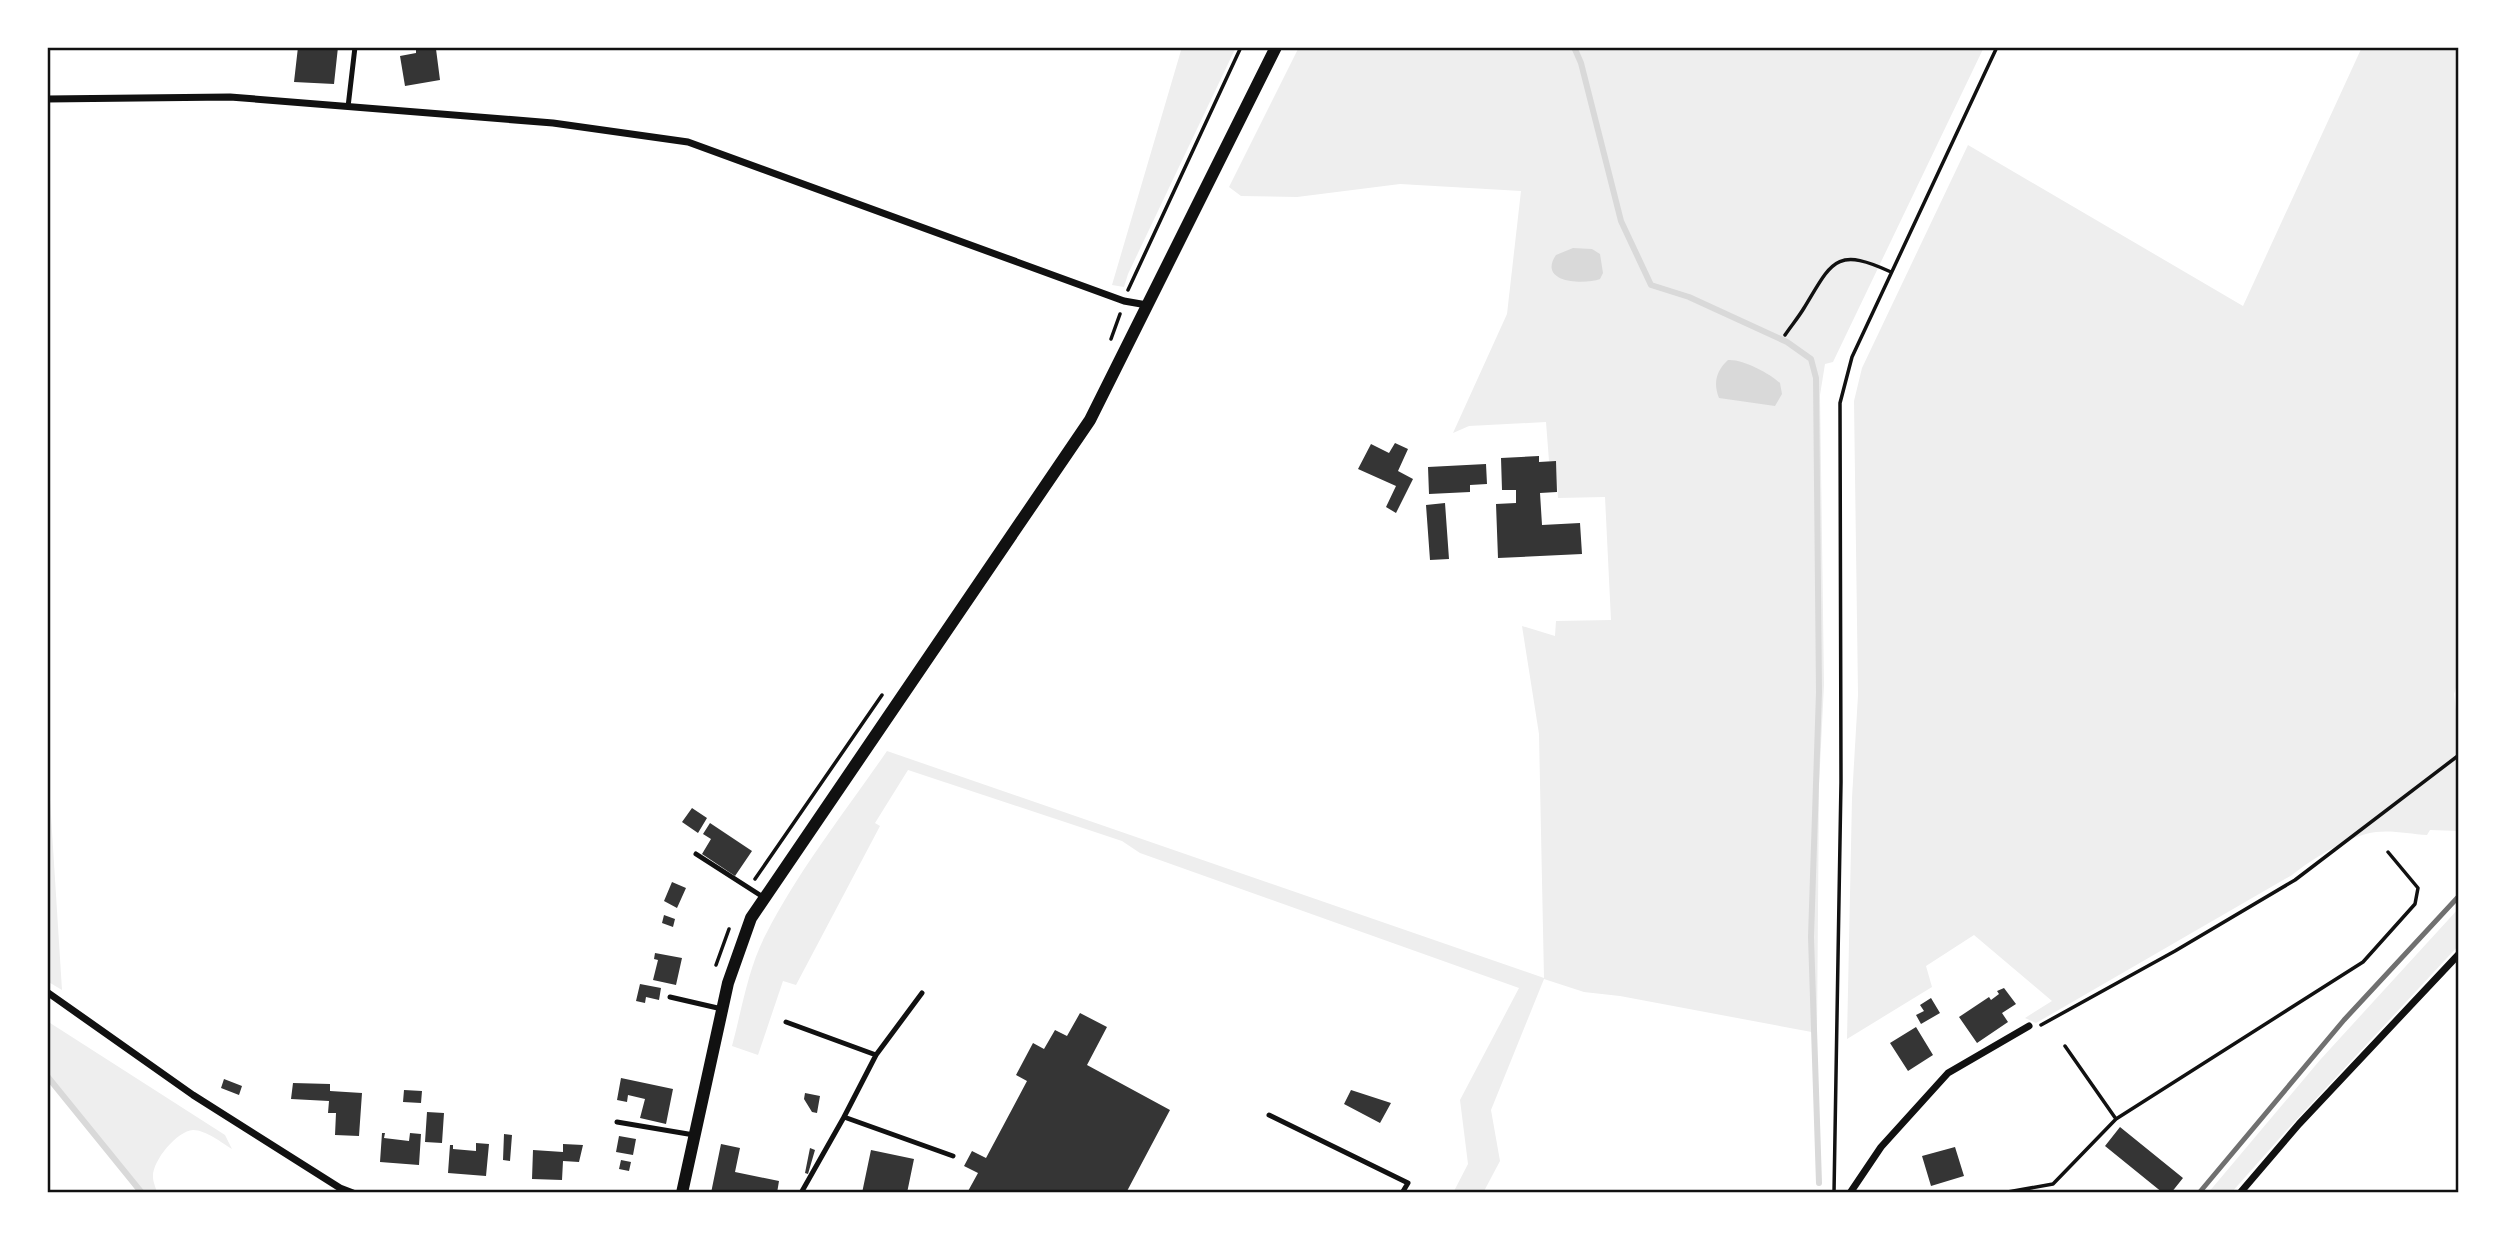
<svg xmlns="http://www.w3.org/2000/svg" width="2506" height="1240" viewBox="0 0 2506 1240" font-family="'PT Sans',sans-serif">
<rect width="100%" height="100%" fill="#fff"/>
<path fill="#eee" d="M1182,47h54l-108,227 -4,13 -12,-2z
M1299,47h685l-151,315 -8,2 -5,31 4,290 -5,100 -2,248 -197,-37 -36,-4 -40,-13 -53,131 9,51 -17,32h-30l15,-29 -8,-64 59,-112 -379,-135 -18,-12 -214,-71 -33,53 5,3 -84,159 -13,-4 -25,74 -26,-9c10,-37 16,-78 34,-112 32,-63 81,-125 121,-183l657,227 -5,-244 -17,-108 33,10 1,-15 55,-1 -6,-123 -47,1 -2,-36 -7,-1 -3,-39 -77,4 -16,7 54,-119 14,-123 -121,-7 -103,13 -56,-1 -12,-9z
M2362,47h97v631l-5,16 2,16 3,1v120l-29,-1 -3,5c-16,-1 -35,-5 -51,-3 -26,3 -64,27 -84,43l-256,148 -11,-5 27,-17 -78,-66 -48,31 6,21 -85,52 5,-241 6,-103 -4,-294 8,-33 106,-223 275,161z
M47,768h1l14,222 -15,-9z
M2459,908v37l-173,186 -55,62h-23l112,-133z
M47,1021l178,114 7,14c-10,-6 -26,-19 -39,-19 -16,1 -41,31 -40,47 0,5 3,11 4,16h-19l-91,-118z"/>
<path fill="#d9d9d9" d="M1573,248l19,1 8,5 3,19 -3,6c-16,6 -63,4 -44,-24z
M1728,360c15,-1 41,13 52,23l2,11 -7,12 -56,-8c-6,-15 -3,-27 9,-38z"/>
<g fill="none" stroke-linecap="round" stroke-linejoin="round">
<path stroke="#d9d9d9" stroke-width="6" d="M1574,47l7,16 40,158 30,64 38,12 98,45 24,17 5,19 3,314 -8,245 8,246
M47,1076l95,117"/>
</g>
<path fill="#353535" d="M298,47h40l-4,37 -40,-2z
M416,47h17l3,2 4,31 -35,6 -5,-30 16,-3z
M1395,443l13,6 -10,22 15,8 -17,34 -10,-6 10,-21 -38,-17 13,-25 18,9z
M1539,456v6l17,-1 1,31 -17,1 2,32 38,-2 2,31 -84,4 -2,-54 20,-1v-13h-14l-1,-32z
M1486,464l1,20 -17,1v7l-41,2 -1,-27z
M1445,503l4,56 -19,1 -4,-55z
M692,808l15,10 -9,15 -16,-11z
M710,823l42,28 -17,25 -33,-22 9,-15 -8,-5z
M672,882l14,6 -9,20 -13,-7z
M664,915l11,4 -2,8 -11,-4z
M655,953l27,5 -6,27 -23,-5 5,-20 -4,-1z
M640,984l21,4 -2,12 -13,-3 -1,6 -9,-2z
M2004,988l12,16 -14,9 6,9 -31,21 -18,-26 30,-20 2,3 8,-6 -2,-3z
M1931,998l9,15 -19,11 -5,-9 8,-4 -4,-6z
M1080,1013l27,14 -20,38 83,45 -44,83h-159l11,-20 -14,-7 8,-15 14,7 41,-77 -11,-6 17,-32 11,6 11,-19 12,6z
M1916,1027l17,28 -25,16 -18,-28z
M621,1078l52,11 -7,35 -26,-6 5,-19 -17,-4 -1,7 -10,-2z
M224,1079l18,7 -3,9 -18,-7z
M293,1083l37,1v7l32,2 -3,43 -24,-1 1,-22h-8l1,-12 -38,-2z
M404,1090l18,1 -1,12 -18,-1z
M1351,1090l40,13 -11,20 -36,-19z
M805,1093l15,3 -3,17 -5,-1 -8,-13z
M427,1112l17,1 -2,30 -17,-1z
M2120,1127l63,51 -12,15h-8l-58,-47z
M382,1133h3l-1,5 25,3 1,-8 11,1 -2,31 -39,-3z
M504,1134l8,1 -2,26 -7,-1z
M619,1136l17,3 -3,16 -17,-3z
M476,1143l13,1 -3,32 -38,-3 2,-28h3v4l23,2z
M563,1144l20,1 -4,17 -16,-1 -1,19 -30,-1 1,-29 30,2z
M721,1144l19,4 -5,24 44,9 -2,12h-66z
M1955,1147l9,29 -33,10 -9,-30z
M810,1148l5,2 -7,24 -3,-1z
M871,1150l43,9 -7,34h-45z
M621,1160l10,2 -2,9 -10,-2z"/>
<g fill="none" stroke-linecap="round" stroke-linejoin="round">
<path stroke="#111" stroke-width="3.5" d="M1128,290l113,-243
M1785,335c6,-9 13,-17 19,-27 28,-46 31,-62 87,-36
M1111,339l9,-25
M755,879l127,-184
M716,965l13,-36
M2041,1025l134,-74 120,-71 164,-125
M2065,1046l51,73
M1834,1193l7,-411 -1,-379 12,-46 145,-310
M2002,1193l51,-9 63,-65 247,-157 52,-58 3,-16 -30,-36"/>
<path stroke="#111" stroke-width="5" d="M348,107l7,-60
M696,854l67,43
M670,997l52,12
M786,1022l90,33
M1269,1115l139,68 -6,10
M844,1117l32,-62 46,-62
M617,1122l77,13
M801,1193l43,-76 109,39"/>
<path stroke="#111" stroke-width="7" d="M47,99l183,-2 323,26 135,19 436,159 23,4
M47,992l146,103 147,93 13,5
M1850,1193l31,-46 67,-74 81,-47
M2240,1193l59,-69 160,-170"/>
<path stroke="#111" stroke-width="12" d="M682,1193l46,-210 23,-65 339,-498 186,-373"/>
<path stroke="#707070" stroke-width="5" d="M2199,1193l145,-173 115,-124"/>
</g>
<rect width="2506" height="1240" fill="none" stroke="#ffffff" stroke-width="98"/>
<rect x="49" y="49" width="2408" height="1142" fill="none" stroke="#111" stroke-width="2.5"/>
</svg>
